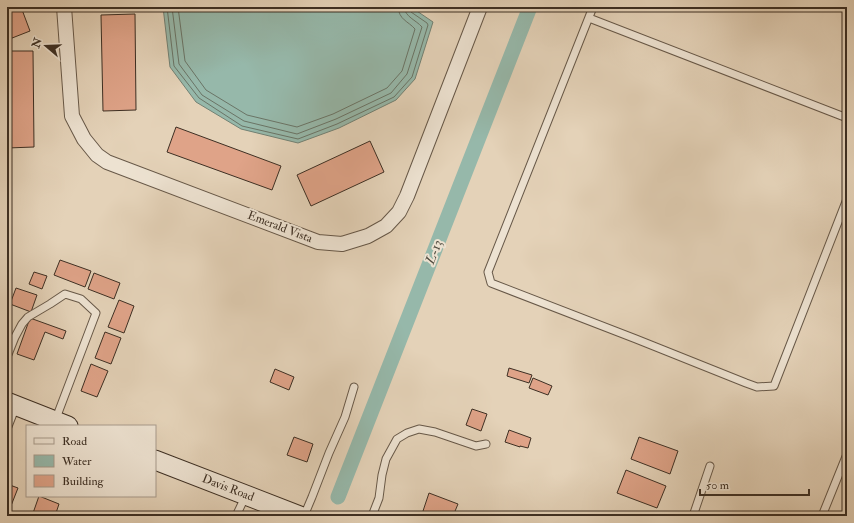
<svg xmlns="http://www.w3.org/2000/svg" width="854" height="523" viewBox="0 0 854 523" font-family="'IM FELL Double Pica',serif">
<rect width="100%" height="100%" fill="#e4d2b8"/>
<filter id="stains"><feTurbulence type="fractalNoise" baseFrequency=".005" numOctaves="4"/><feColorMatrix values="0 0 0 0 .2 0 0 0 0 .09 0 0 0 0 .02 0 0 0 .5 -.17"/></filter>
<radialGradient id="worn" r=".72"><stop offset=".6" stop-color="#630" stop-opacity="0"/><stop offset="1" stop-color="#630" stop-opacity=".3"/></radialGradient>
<path fill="#96b8aa" stroke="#728174" d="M163,7h248l22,15 -18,57 -19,21 -57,28 -41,15 -57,-14 -45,-27 -26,-35z"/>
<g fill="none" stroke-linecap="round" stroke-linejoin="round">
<path stroke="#6a7466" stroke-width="1" d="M167,7l7,59 25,32 43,28 56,13 39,-15 57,-27 18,-20 16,-52 -1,-2 -16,-11 -1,-5
M172,7l7,57 23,31 42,26 53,13 39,-15 55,-26 16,-19 15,-47c-6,-7 -17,-10 -18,-20
M178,7l7,54 21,29 41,25 50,12 36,-13 54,-26 15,-17 13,-42c-7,-8 -16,-9 -17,-22"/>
<path stroke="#96b8aa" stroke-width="15" d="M338,497l192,-490"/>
</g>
<path fill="#dfa388" stroke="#3d2f23" d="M7,7h14l9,24 -23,9z
M135,14l1,96 -33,1 -2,-96z
M7,51h26l1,96 -27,1z
M176,127l105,39 -9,24 -105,-38z
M370,141l14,31 -73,34 -14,-31z
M60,260l31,11 -6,16 -31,-12z
M34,272l13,4 -5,13 -13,-5z
M94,273l26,10 -6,16 -26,-10z
M16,288l21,7 -6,17 -21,-8z
M119,300l15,6 -10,27 -16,-6z
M30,318l36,13 -3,8 -18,-7 -11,28 -17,-6z
M105,332l16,6 -10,26 -16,-6z
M91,364l17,7 -11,26 -16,-6z
M509,368l23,7 -3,8 -22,-7z
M275,369l19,8 -5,13 -19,-8z
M533,378l19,8 -4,9 -19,-7z
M472,409l15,5 -6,17 -15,-6z
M509,430l22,8 -3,10 -8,-2v1l-15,-5z
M294,437l19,7 -6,18 -20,-7z
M639,437l39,14 -8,23 -39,-15z
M626,470l40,16 -9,22 -40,-15z
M7,484l11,4 -11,28z
M429,493l29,11 -5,12h-25l-6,-2z
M39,496l20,8 -4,12h-23z"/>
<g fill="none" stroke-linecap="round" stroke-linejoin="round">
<defs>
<path id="lane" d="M593,7l-105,265 3,11 145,56 110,44 11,4 17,-1 73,-187
M589,18l258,100
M7,357l8,-20 7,-13 6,-7 22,-13 15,-10 16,5 15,14 -41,108
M7,429l9,-23
M236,516l10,-21
M304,516l8,-19 17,-44 16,-36 9,-30
M372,516l7,-18 3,-23 4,-16 11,-20 10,-6 12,-4 16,3 41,14 10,-2
M693,516l17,-50
M822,516l25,-62"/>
<path id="street" d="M64,7l8,109 12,23 13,16 10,7 211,80 24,2 26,-8 18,-10 13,-14 8,-16 73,-189"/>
<path id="secondary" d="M7,402l61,24
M155,460l145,56"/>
</defs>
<use href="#lane" stroke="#675848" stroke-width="9"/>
<use href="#street" stroke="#675848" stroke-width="16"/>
<use href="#secondary" stroke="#3d2f23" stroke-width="21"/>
<use href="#lane" stroke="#ede2d1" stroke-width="7"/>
<use href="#street" stroke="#ede2d1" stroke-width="14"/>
<use href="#secondary" stroke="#ede2d1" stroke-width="19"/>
</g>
<g text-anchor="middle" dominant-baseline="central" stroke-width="4" stroke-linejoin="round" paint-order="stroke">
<g font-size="12" fill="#3d2f23" stroke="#ede2d1">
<text transform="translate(280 227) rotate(21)">Emerald Vista</text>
<text transform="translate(228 488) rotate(21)">Davis Road</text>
</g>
<g font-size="13" font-style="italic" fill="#4f4a3e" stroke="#ede2d1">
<text transform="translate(434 252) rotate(-69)">L-13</text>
</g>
</g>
<rect width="854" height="523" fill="none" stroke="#e4d2b8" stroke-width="24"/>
<rect x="8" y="8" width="838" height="507" fill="none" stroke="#3d2f23" stroke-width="2"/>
<rect x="12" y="12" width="830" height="499" fill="none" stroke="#3d2f23"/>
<rect x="26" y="425" width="130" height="72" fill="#ede2d1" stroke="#a79a8b"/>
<rect x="34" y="438" width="20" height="6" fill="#ede2d1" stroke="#a79a8b"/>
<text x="62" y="445" font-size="12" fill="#3d2f23">Road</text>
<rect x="34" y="455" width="20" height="12" fill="#96b8aa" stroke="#a79a8b"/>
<text x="62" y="465" font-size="12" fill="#3d2f23">Water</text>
<rect x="34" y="475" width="20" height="12" fill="#dfa388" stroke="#a79a8b"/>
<text x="62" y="485" font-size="12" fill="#3d2f23">Building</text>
<g transform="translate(46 46) rotate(289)" stroke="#ede2d1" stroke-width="3" paint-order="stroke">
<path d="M0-3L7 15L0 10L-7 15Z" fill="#3d2f23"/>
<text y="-6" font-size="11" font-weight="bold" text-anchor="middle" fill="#3d2f23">N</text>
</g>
<path d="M700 489v6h109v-6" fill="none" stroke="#3d2f23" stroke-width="2"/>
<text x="706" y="489" font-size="12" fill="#3d2f23" stroke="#ede2d1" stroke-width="3" paint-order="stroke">50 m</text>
<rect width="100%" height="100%" filter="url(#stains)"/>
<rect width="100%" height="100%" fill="url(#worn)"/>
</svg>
